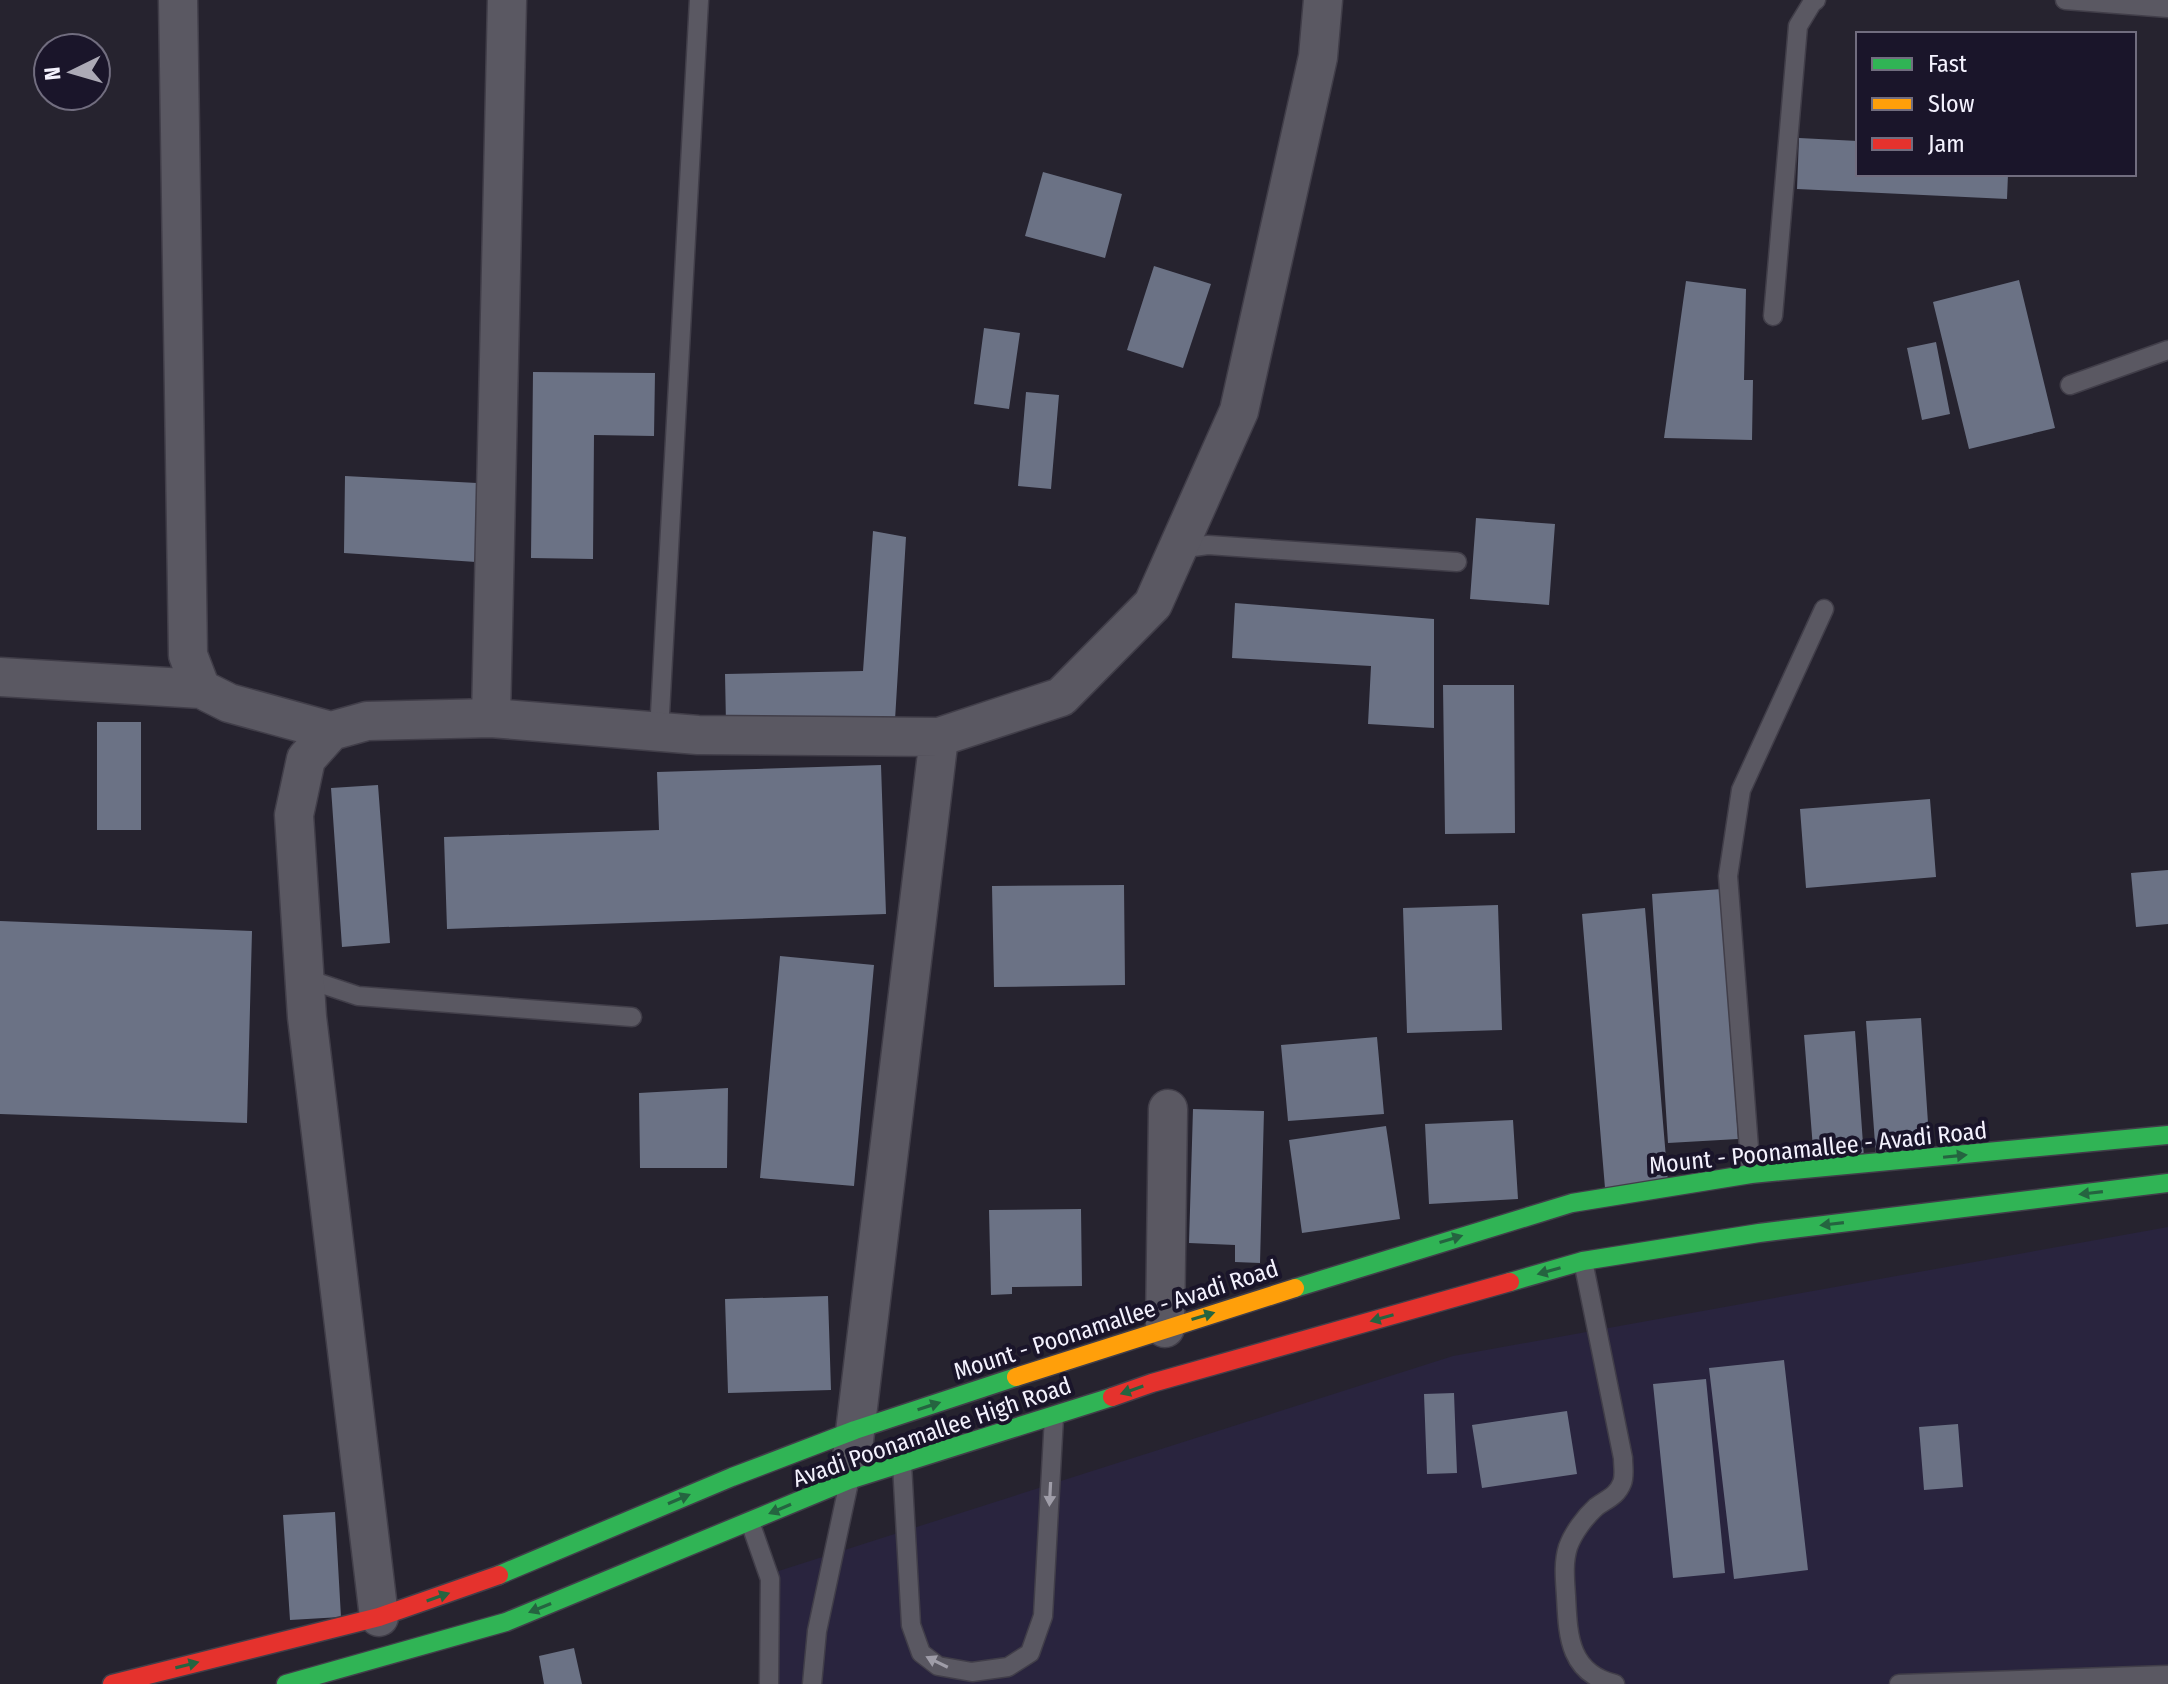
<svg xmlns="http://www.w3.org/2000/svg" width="2168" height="1684" viewBox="0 0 2168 1684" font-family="'Fira Sans Condensed',sans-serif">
<rect width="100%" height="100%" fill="#26232f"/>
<path fill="#29243e" d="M2168,1227v457h-1396l-6,-109 687,-219z"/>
<path fill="#6b7285" d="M1799,138l59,3v33h150l-1,25 -210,-10z
M1043,172l79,22 -17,64 -80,-22z
M1154,266l57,18 -28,84 -56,-18z
M2019,280l36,148 -86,21 -36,-147z
M1686,281l60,8 -2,91h9l-1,60 -88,-2z
M984,328l36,5 -11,76 -35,-5z
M1936,342l14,72 -28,6 -15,-72z
M533,372l122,1 -1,63 -60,-1 -1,124 -62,-1z
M1026,392l33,3 -8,94 -33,-3z
M345,476l132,7 -1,79 -132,-9z
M1476,518l79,6 -6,81 -79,-6z
M873,531l33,6 -11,183 -169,4 -1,-50 138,-3z
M1235,603l199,16v109l-66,-4 3,-58 -139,-8z
M1443,685h71l1,148 -70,1z
M97,722h44v108h-44z
M881,765l5,149 -439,15 -3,-92 215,-7 -2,-58z
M378,785l12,158 -48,4 -11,-159z
M1930,799l6,78 -130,11 -6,-79z
M2168,870v54l-32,3 -5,-54z
M1124,885l1,100 -131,2 -2,-101z
M1722,889l16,250 -70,4 -16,-249z
M1498,905l4,125 -95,3 -4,-125z
M1645,908l23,274 -63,6 -23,-274z
M0,921l252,10 -5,192 -247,-9z
M780,956l94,9 -20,221 -94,-8z
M1921,1018l9,135 -54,4 -10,-136z
M1855,1031l9,127 -50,3 -10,-126z
M1377,1037l7,77 -96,7 -7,-76z
M728,1088l-1,80h-87l-1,-75z
M1193,1109l71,2 -4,152 -25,-1v-17l-46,-2z
M1513,1120l5,79 -89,5 -4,-80z
M1386,1126l14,93 -98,14 -13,-93z
M1081,1209l1,77 -70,1v7l-21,1 -2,-85z
M828,1296l3,94 -103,3 -3,-94z
M1784,1360l24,210 -74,9 -25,-211z
M1706,1379l19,194 -52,5 -20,-194z
M1454,1393l3,80 -30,1 -3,-80z
M1567,1411l10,63 -95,14 -10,-63z
M1958,1424l5,63 -39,3 -5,-63z
M335,1512l6,105 -51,3 -7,-105z
M574,1648l8,36h-38l-5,-28z"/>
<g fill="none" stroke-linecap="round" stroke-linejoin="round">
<defs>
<path id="lane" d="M2065,0l103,8
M1773,316l25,-290 14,-23 4,-3
M2070,385l98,-35
M1178,549l30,-4 249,17
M659,732l40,-732
M304,978l54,18 274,21
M1751,1174l-23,-298 13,-86 83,-181
M1583,1261l40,197c0,8 2,18 -1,25 -5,13 -15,16 -26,24 -11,10 -23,26 -28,40 -5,16 -3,33 -2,49 2,38 2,77 49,88
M902,1464l9,161 10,28 17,13 34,6 36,-5 22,-14 13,-37 11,-199
M750,1522l20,57 -1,105
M812,1684l5,-53 32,-149
M1899,1684l269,-9"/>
<path id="street" d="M178,0l10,655 13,34 28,14 102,28
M0,677l201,12
M491,718l207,17 241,2 122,-40 92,-93 86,-193 79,-354 5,-57
M1165,1328l3,-219
M852,1457l87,-720
M379,1617l-72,-600 -13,-202 12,-56 25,-28 36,-10 124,-3 16,-718"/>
<path id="fast" d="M1510,1282l73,-21 176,-28 409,-50
M1295,1288l277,-85 179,-29 417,-39
M499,1575l233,-98 123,-47 161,-53
M286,1684l220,-62 343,-142 263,-83"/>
<path id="slow" d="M1016,1377l279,-89"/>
<path id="jam" d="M1112,1397l40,-14 358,-101
M112,1684l267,-67 120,-42"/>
</defs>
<use href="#lane" stroke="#413e49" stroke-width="21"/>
<use href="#street" stroke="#413e49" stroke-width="41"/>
<use href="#fast" stroke="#413e49" stroke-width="21"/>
<use href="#slow" stroke="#413e49" stroke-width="21"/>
<use href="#jam" stroke="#413e49" stroke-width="21"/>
<use href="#lane" stroke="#5a5862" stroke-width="18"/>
<use href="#street" stroke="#5a5862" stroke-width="38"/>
<use href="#fast" stroke="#30b455" stroke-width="18"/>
<use href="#slow" stroke="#ff9f0a" stroke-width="18"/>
<use href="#jam" stroke="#e5322d" stroke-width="18"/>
</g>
<defs><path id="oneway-solid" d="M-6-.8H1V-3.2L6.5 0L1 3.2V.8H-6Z" transform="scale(2)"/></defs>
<g fill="#256440">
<use href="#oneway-solid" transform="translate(1955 1156) rotate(-6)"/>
<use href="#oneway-solid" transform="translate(2091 1193) rotate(173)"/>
<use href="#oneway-solid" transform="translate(1832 1224) rotate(173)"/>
<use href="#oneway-solid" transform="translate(1451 1239) rotate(-17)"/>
<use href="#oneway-solid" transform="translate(1549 1271) rotate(164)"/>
<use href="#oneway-solid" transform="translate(1203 1316) rotate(-17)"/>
<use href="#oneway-solid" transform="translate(1382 1318) rotate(164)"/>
<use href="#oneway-solid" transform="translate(1132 1390) rotate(161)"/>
<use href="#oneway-solid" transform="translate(929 1406) rotate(-18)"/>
<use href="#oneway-solid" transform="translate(679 1499) rotate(-23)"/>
<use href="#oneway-solid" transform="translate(780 1509) rotate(157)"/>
<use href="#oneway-solid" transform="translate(438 1597) rotate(-19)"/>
<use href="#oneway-solid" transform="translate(540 1608) rotate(158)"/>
<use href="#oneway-solid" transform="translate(187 1665) rotate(-14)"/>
</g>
<g fill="#9f9da8">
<use href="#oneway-solid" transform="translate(1050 1494) rotate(93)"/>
<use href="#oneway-solid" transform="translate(937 1662) rotate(-154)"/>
</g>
<g text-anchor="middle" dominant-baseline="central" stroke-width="8" stroke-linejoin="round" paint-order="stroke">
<g font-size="24" fill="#f4f2fe" stroke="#1a152a">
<text transform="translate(1818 1148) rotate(-6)">Mount - Poonamallee - Avadi Road</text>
<text transform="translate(1116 1320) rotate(-18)">Mount - Poonamallee - Avadi Road</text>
<text transform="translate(932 1432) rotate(-19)">Avadi Poonamallee High Road</text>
</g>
</g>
<rect x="1856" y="32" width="280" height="144" fill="#1a152a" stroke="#716d7f" stroke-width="2"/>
<rect x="1872" y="58" width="40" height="12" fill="#30b455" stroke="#716d7f" stroke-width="2"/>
<text x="1928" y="72" font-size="24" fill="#f4f2fe">Fast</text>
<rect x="1872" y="98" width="40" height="12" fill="#ff9f0a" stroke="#716d7f" stroke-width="2"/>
<text x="1928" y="112" font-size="24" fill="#f4f2fe">Slow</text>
<rect x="1872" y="138" width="40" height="12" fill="#e5322d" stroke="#716d7f" stroke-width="2"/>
<text x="1928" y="152" font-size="24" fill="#f4f2fe">Jam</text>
<g transform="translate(72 72) rotate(265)"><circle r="38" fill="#1a152a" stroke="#716d7f" stroke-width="2"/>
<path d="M0-6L14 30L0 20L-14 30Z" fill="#acaab6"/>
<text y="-12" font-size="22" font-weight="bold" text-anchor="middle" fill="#f4f2fe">N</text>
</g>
</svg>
